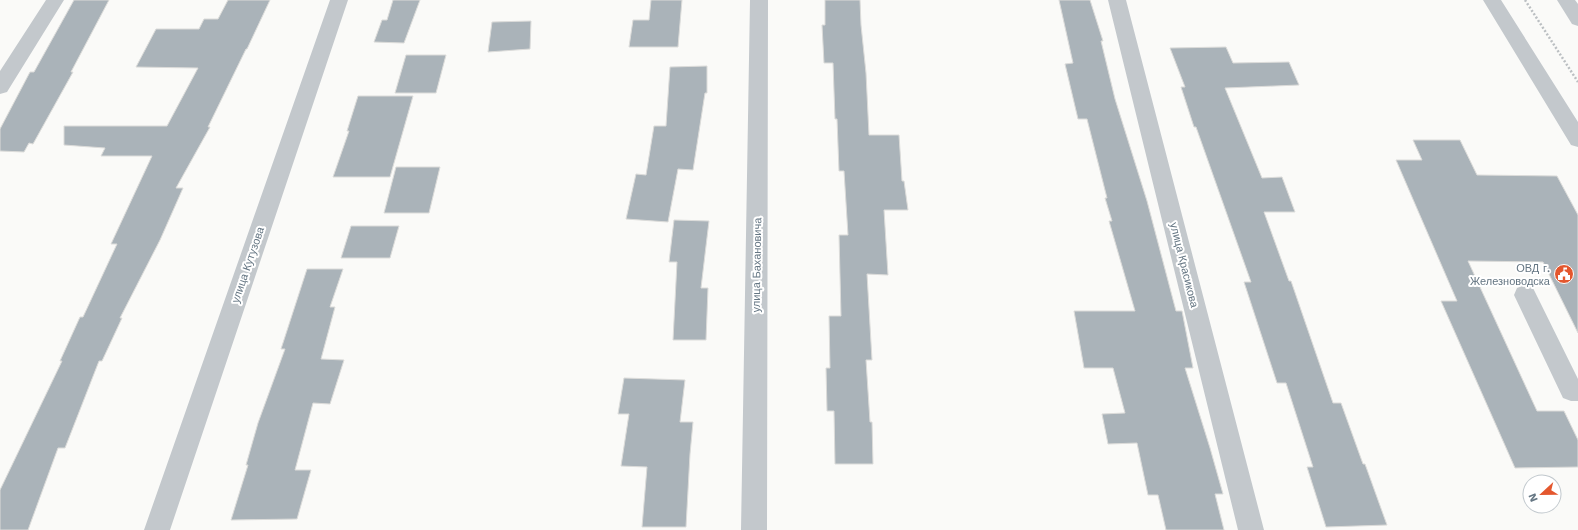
<svg xmlns="http://www.w3.org/2000/svg" width="1578" height="530" viewBox="0 0 1578 530" font-family="'Work Sans',sans-serif">
<rect width="100%" height="100%" fill="#fafaf8"/>
<path fill="#aab3b9" stroke="#dcdcda" d="M74,0h35l-38,72h2l-40,72 -4,-1 -5,9 -24,-1v-22l30,-57h4z
M228,0h42l-23,49h-1l-38,78h2l-34,61h7l-23,52 -40,78h2l-20,43h-3l-34,87h-7l-30,82h-28v-40l62,-129h-2l20,-44h3l34,-73h-6l41,-88h-51l4,-8 -41,-3v-19h103l31,-58 -62,-1 20,-38h43l5,-10h14z
M393,0h27l-16,43 -30,-1 8,-22h5z
M651,0h31l-4,47h-49l4,-27h16z
M825,0h35l1,25 5,48 3,62h30l3,46h2l4,29h-24l4,65 -21,-1 5,86h-6l4,62h2l1,42h-38l-1,-53h-7l-1,-43h4l-1,-52h12l-2,-81h9l-4,-64h-5l-2,-52h-2l-2,-56h-9l-2,-38h3z
M1059,0h31l13,41h-2l14,58 32,102 29,110h6l11,57h-8l25,80 13,46h-8l9,36h-58l-8,-35h-10l-11,-52 -29,1 -6,-30 23,-1 -12,-45h-29l-10,-57h61l-26,-90h3l-7,-23h2l-20,-79h-9l-13,-55 8,-1z
M531,21l-1,28 -42,3 4,-30z
M1226,47l7,16 56,-1 10,23 -74,3 37,90 20,-1 13,35h-31l25,69h2l42,122h8l22,61h2l22,61 -61,2 -19,-60h6l-27,-84h-9l-33,-101h7l-55,-155h-2l-13,-40h4l-15,-39z
M406,55h40l-10,38h-41z
M707,66v27h-2l-12,77 -15,-1 -10,53 -42,-3 10,-45 10,1 8,-49h12l4,-59z
M358,96h55l-23,81h-57l16,-46h-2z
M1413,140h47l17,35 80,1 21,39v118l-35,-71 -75,-1 69,150h27l14,29v27l-63,1 -74,-167h16l-61,-141h26z
M396,167h44l-11,46h-45z
M674,220l35,1 -8,67h7l-2,52h-33l4,-78h-8z
M351,226h48l-9,32h-49z
M307,269h36l-13,38h5l-14,52 23,1 -14,44 -17,-1 -18,67h16l-14,49 -66,1 17,-55h-2l12,-42 27,-74h-4z
M624,378l61,2 -5,42h13l-3,32 -4,73h-44l5,-60 -26,-1 8,-52h-11z"/>
<g fill="none" stroke-linecap="round" stroke-linejoin="round">
<path stroke="#bbbfc2" stroke-width="2.5" stroke-dasharray="2 2" stroke-linecap="butt" d="M1525,0l53,82"/>
<path fill="#c3c8cc" fill-rule="evenodd" d="M46,0h18l-57,92 -7,2v-23z
M330,0h18l-178,530h-26z
M750,0h18l-1,530h-26z
M1108,0h18l138,530h-26z
M1483,0h18l77,122v25l-7,-2z
M1557,0h18l3,4v22l-6,-2z
M1525,285l8,3 45,91v22h-7l-8,-3 -49,-103 3,-7z"/>
</g>
<defs>
<symbol id="civic-disc" viewBox="-11 -11 22 22"><circle r="9.5" fill="#e4572e" stroke="#fff"/><path d="M-.6-6.5H3V-4.5H.6V-3L4-1V1h2V6H-6V1h2V-1L-.6-3ZM-1.2 2.5V6h2.4V2.5Z" fill="#fff"/></symbol>
</defs>
<g fill-rule="evenodd">
<use href="#civic-disc" x="1553" y="263" width="22" height="22"/>
</g>
<g text-anchor="middle" dominant-baseline="central" stroke-width="4" stroke-linejoin="round" paint-order="stroke">
<g font-size="11" fill="#657683" stroke="#fff">
<text transform="translate(248 265) rotate(-71)">улица Кутузова</text>
<text transform="translate(757 265) rotate(-89)">улица Бахановича</text>
<text transform="translate(1184 265) rotate(76)">улица Красикова</text>
</g>
<g font-size="11" fill="#657683" stroke="#fff" text-anchor="end">
<text x="1550" y="268">ОВД г.<tspan x="1550" dy="13">Железноводска</tspan></text>
</g>
</g>
<g transform="translate(1542 494) rotate(248)"><circle r="19" fill="#ffffff" stroke="#c1c8cd"/>
<path d="M0-3L7 15L0 10L-7 15Z" fill="#e4572e"/>
<text y="-6" font-size="11" font-weight="bold" text-anchor="middle" fill="#657683">N</text>
</g>
</svg>
